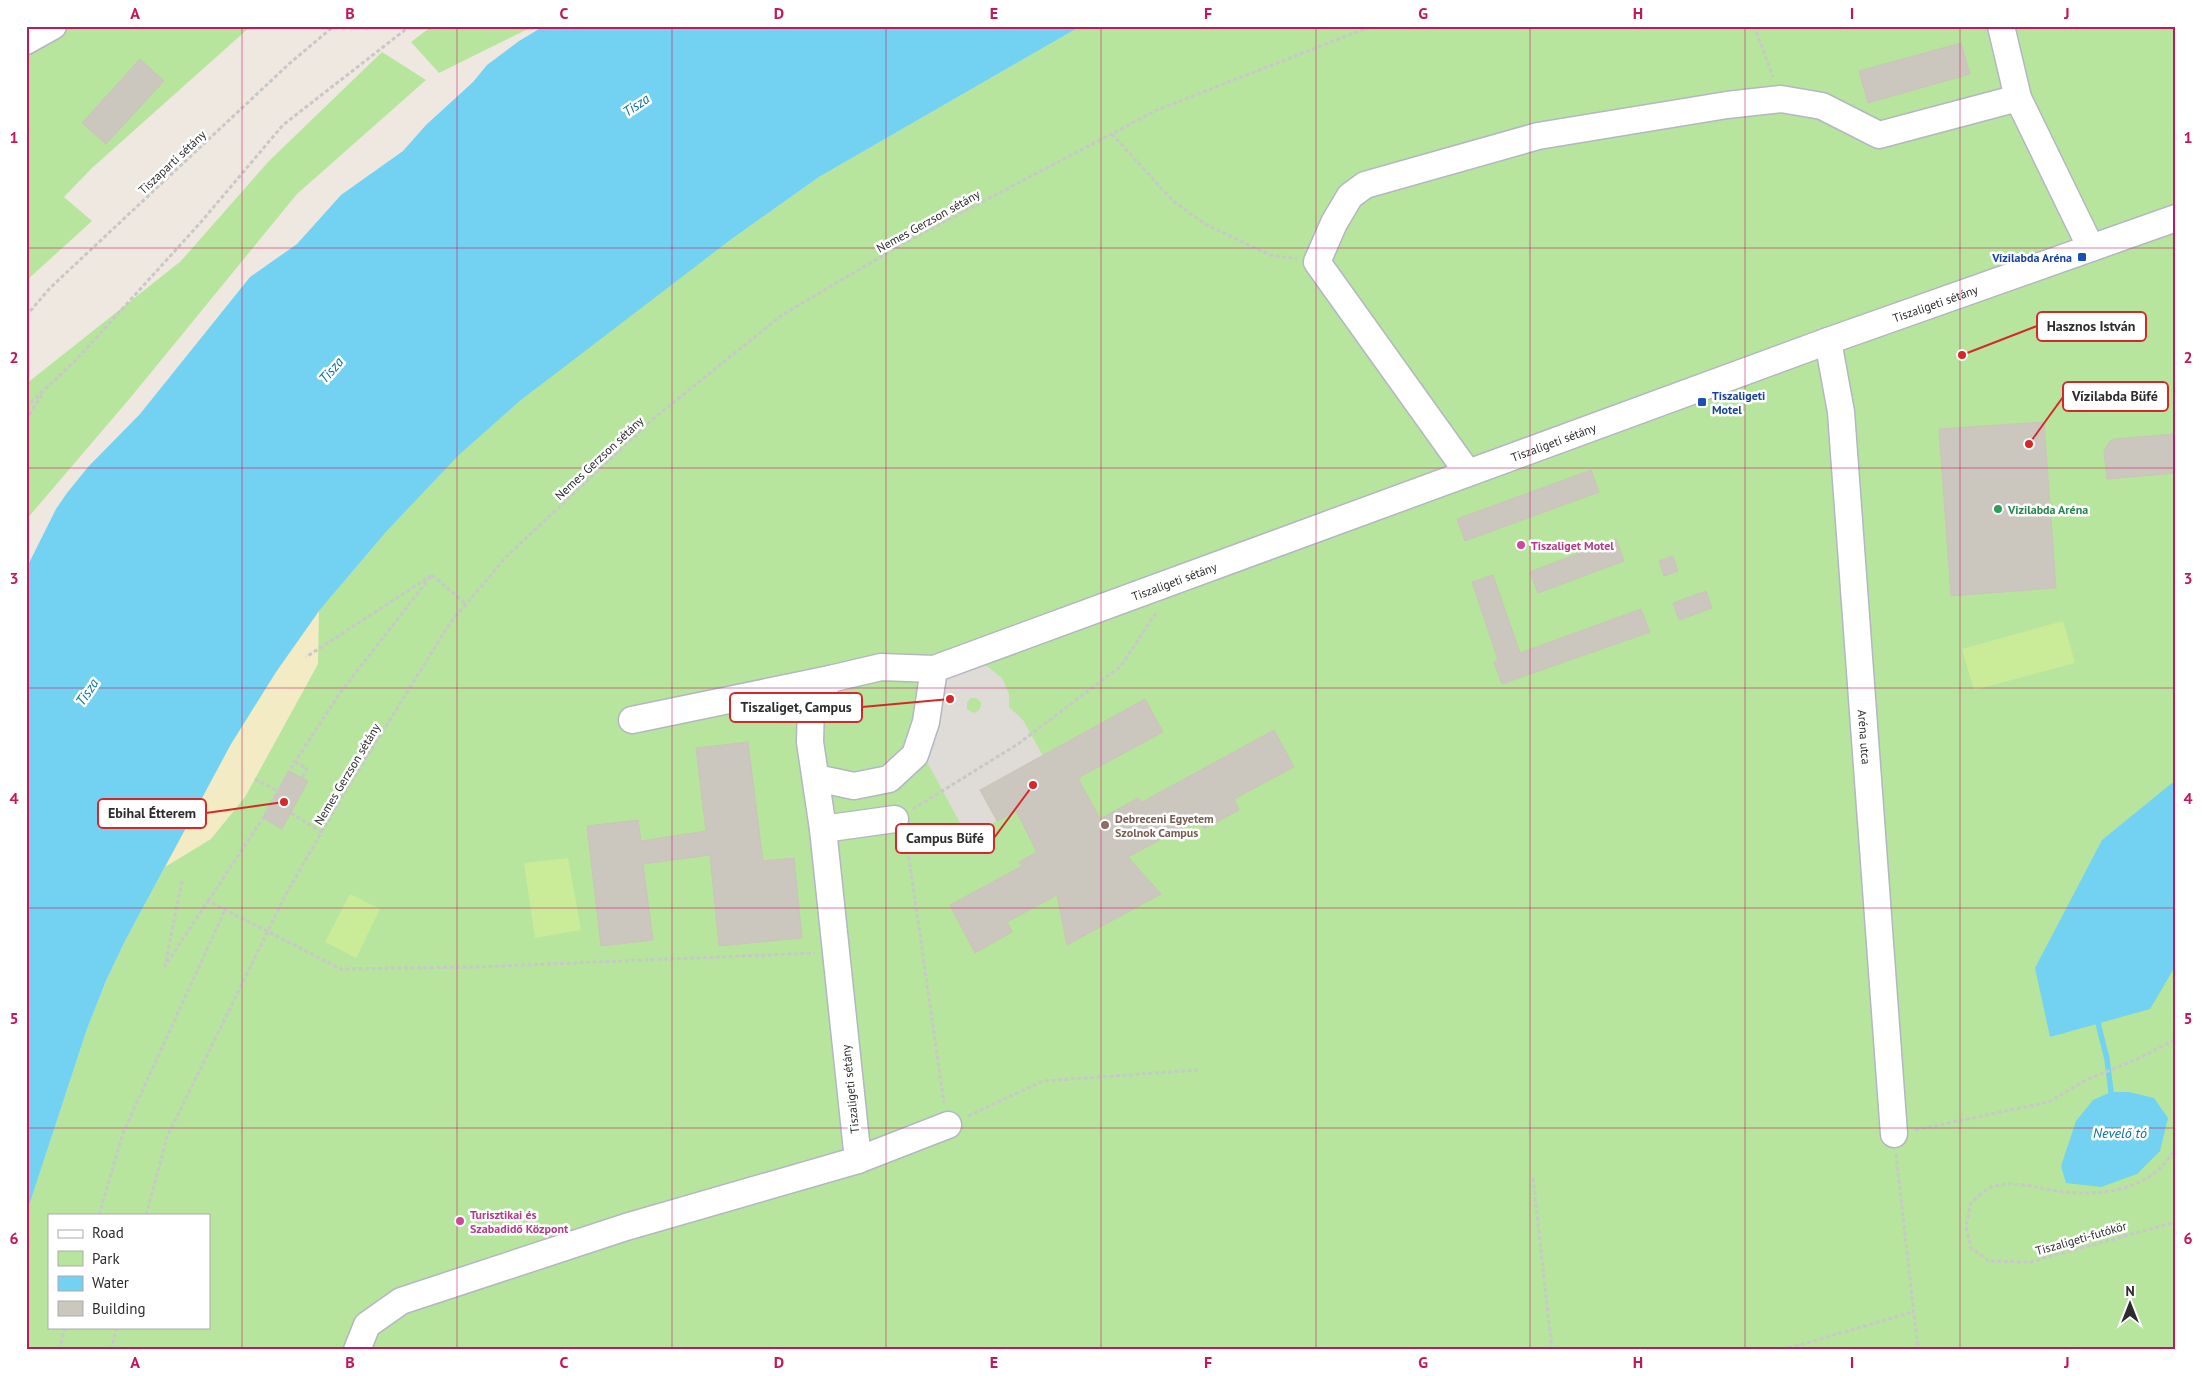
<svg xmlns="http://www.w3.org/2000/svg" width="2202" height="1376" viewBox="0 0 2202 1376" font-family="'PT Sans',sans-serif">
<rect width="100%" height="100%" fill="#efe8e0"/>
<path fill="#b7e59d" fill-rule="evenodd" d="M58,26h193l-159,142 -28,29 28,24 -66,60v-238z
M432,26h102l-95,47 -28,-31z
M1081,26h1095v1324h-2150v-135l61,-186 19,-48 19,-40 106,-197 45,-72 43,-61 67,-79 73,-77 62,-55 70,-55 138,-104 90,-64zM49,1215h160v112h-160z
M382,52l44,28 -129,114 -166,203 -105,123v-136l155,-123 88,-100z"/>
<path fill="#f3ebc4" d="M319,611l-1,53 -73,133 -34,42 -46,28 66,-123 45,-72z"/>
<path fill="#caec99" d="M2063,621l12,42 -101,27 -12,-41z
M568,858l13,72 -46,8 -11,-75z
M350,894l30,15 -24,49 -31,-16z"/>
<path fill="#dfdbd7" fill-rule="evenodd" d="M970,665l17,1 15,12 7,16v13l14,13 20,36 -63,34 17,31 -30,15 -42,-78 16,-77 10,-10zM971,698h5l5,4v5l-3,4 -5,2 -6,-4v-7z"/>
<path fill="#73d2f1" d="M544,26h537l-262,151 -90,64 -208,159 -62,55 -73,77 -67,79 -43,61 -45,72 -106,197 -19,40 -19,48 -61,186v-646l30,-60 11,-16 21,-26 52,-53 110,-137 47,-33 44,-49 62,-44 23,-26 47,-43 14,-17 32,-24z
M2172,783l4,1v181l-26,44 -100,28 -15,-69 67,-128z
M2111,1092h18l25,6 14,20 -8,33 -23,23 -36,13 -35,-4 -5,-17 15,-45 17,-21z"/>
<g fill="none" stroke-linecap="round" stroke-linejoin="round">
<path stroke="#73d2f1" stroke-width="5.5" d="M2098,1023l9,36 4,33"/>
</g>
<path fill="#cbc6be" stroke="#cbc4b9" d="M1961,43l9,31 -102,29 -9,-32z
M140,59l24,22 -58,63 -24,-21z
M2044,422l12,166 -105,8 -12,-167z
M2176,434v39l-69,6 -3,-28 5,-9 5,-3z
M1591,470l8,22 -134,49 -8,-22z
M1616,539l8,22 -86,32 -8,-21z
M1673,556l5,15 -14,5 -5,-15z
M1493,575l27,78 121,-44 9,23 -148,52 -8,-22 4,-2 -26,-78z
M1706,591l6,17 -33,12 -6,-17z
M1145,699l18,33 -85,46 22,41 38,-21 4,4 132,-72 20,37 -60,32 5,11 -35,19 -5,-10 -71,38 33,37 -94,51 -10,-50 -50,27 5,10 -37,21 -25,-48 72,-39 -3,-4 18,-10 -21,-41 -19,10 -17,-31z
M748,742l15,119 31,-3 8,80 -83,8 -9,-91 -67,9 10,76 -52,6 -14,-120 51,-6 3,21 65,-10 -10,-83z
M289,771l19,10 -26,48 -19,-11z"/>
<g fill="none" stroke-linecap="round" stroke-linejoin="round">
<defs>
<g id="minor">
<path d="M2001,26l17,72 73,150"/>
<path d="M26,41l27,-15"/>
<path id="s1" d="M1828,341l13,71 53,722"/>
<path d="M1468,473l-151,-211 17,-39 16,-27 15,-11 173,-49 189,-31 54,-6 41,7 57,29 139,-37"/>
<path d="M632,720l198,-41"/>
<path d="M816,778l38,8 35,-7 26,-24 11,-33 8,-53"/>
<path d="M823,829l72,-10"/>
<path d="M858,1160l90,-35"/>
<path id="s2" d="M357,1350l10,-25 34,-24 225,-74 232,-67 -35,-331 -13,-87 1,-37 19,-26 51,-12 53,2 894,-328 348,-123"/>
</g>
</defs>
<use href="#minor" stroke="#b3b7c1" stroke-width="29"/>
<path stroke="#c8c8c8" stroke-width="3" stroke-dasharray="4 2.5" stroke-linecap="butt" d="M1754,26l19,51
M1112,134l61,67 32,23 65,31 27,4
M26,316l24,-28 240,-225 44,-37
M26,407l50,-47 125,-138 82,-97 127,-99
M26,420l17,-27
M432,575l34,29
M295,762l12,6 -5,10
M255,779l23,12
M913,809l105,-65 103,-78 35,-53
M291,813l30,19
M906,837l38,266
M182,881l-17,85 43,-65 133,68 136,-2 338,-14
M208,901l55,-83 26,-47 53,-81 90,-115 -126,82
M968,1116l75,-35 156,-11
M1915,1130l134,-28 37,-22 51,-21 39,-20
M2176,1146c-21,43 -69,50 -112,46 -23,-2 -45,-12 -69,-6 -8,1 -18,12 -24,17l-5,23 5,22 18,13 41,1 146,-40
M1896,1154l22,196
M1533,1178l19,172
M99,1215l24,-82 102,-223
M146,1215l21,-78 119,-243 51,-89 113,-182 57,-67 147,-138 128,-103 122,-72 253,-133 215,-84
M59,1350l6,-23
M111,1350l6,-23
M1782,1350l131,-38"/>
<use href="#minor" stroke="#fff" stroke-width="26"/>
</g>
<path fill="none" stroke="#c2185b" stroke-width="1" stroke-opacity="0.55" d="M242,26v1324M457,26v1324M672,26v1324M886,26v1324M1101,26v1324M1316,26v1324M1530,26v1324M1745,26v1324M1960,26v1324M26,248h2150M26,468h2150M26,688h2150M26,908h2150M26,1128h2150"/>
<g fill="#1a4fb4" stroke="#fff" stroke-width="2">
<rect x="2077" y="252" width="10" height="10" rx="2.5"/>
<rect x="1697" y="397" width="10" height="10" rx="2.5"/>
</g>
<circle fill="#2e9e5b" stroke="#fff" stroke-width="2" cx="1998" cy="509" r="5"/>
<g fill="#d1479c" stroke="#fff" stroke-width="2">
<circle cx="1521" cy="545" r="5"/>
<circle cx="460" cy="1221" r="5"/>
</g>
<circle fill="#8d6e63" stroke="#fff" stroke-width="2" cx="1105" cy="825" r="5"/>
<g text-anchor="middle" dominant-baseline="central" stroke-width="5" stroke-linejoin="round" paint-order="stroke">
<g font-size="12" fill="#2d2d2d" stroke="#fff">
<text transform="translate(172 162) rotate(-43)">Tiszaparti sétány</text>
<text transform="translate(928 221) rotate(-29)">Nemes Gerzson sétány</text>
<text stroke="none"><textPath href="#s2" startOffset="2208">Tiszaligeti sétány</textPath></text>
<text stroke="none"><textPath href="#s2" startOffset="1802">Tiszaligeti sétány</textPath></text>
<text transform="translate(599 458) rotate(-43)">Nemes Gerzson sétány</text>
<text stroke="none"><textPath href="#s2" startOffset="1398">Tiszaligeti sétány</textPath></text>
<text stroke="none"><textPath href="#s1" startOffset="398">Aréna utca</textPath></text>
<text transform="translate(347 774) rotate(-59)">Nemes Gerzson sétány</text>
<text transform="translate(850 1089) rotate(-96)">Tiszaligeti sétány</text>
<text transform="translate(2081 1238) rotate(-16)">Tiszaligeti-futókör</text>
</g>
<g font-size="12" font-weight="bold" fill="#164399" stroke="#fff" text-anchor="end">
<text x="2072" y="257">Vízilabda Aréna</text>
<text x="1712" y="395" text-anchor="start">Tiszaligeti<tspan x="1712" dy="14">Motel</tspan></text>
</g>
<g font-size="12" font-weight="bold" fill="#27864d" stroke="#fff" text-anchor="start">
<text x="2008" y="509">Vizilabda Aréna</text>
</g>
<g font-size="12" font-weight="bold" fill="#b23c85" stroke="#fff" text-anchor="start">
<text x="1531" y="545">Tiszaliget Motel</text>
<text x="470" y="1214">Turisztikai és<tspan x="470" dy="14">Szabadidő Központ</tspan></text>
</g>
<g font-size="12" font-weight="bold" fill="#785e54" stroke="#fff" text-anchor="start">
<text x="1115" y="818">Debreceni Egyetem<tspan x="1115" dy="14">Szolnok Campus</tspan></text>
</g>
<g font-size="14" font-style="italic" fill="#0c72a3" stroke="#fff">
<text transform="translate(636 105) rotate(-34)">Tisza</text>
<text transform="translate(331 370) rotate(-49)">Tisza</text>
<text transform="translate(87 692) rotate(-56)">Tisza</text>
<text x="2120" y="1133">Nevelő tó</text>
</g>
</g>
<path fill="none" stroke="#d62828" stroke-width="2" d="M1962 355L2037 326M2029 444L2063 397M950 699L862 707M284 802L206 813M1033 785L994 838"/>
<g fill="#d62828" stroke="#fff" stroke-width="2">
<circle cx="1962" cy="355" r="5"/>
<circle cx="2029" cy="444" r="5"/>
<circle cx="950" cy="699" r="5"/>
<circle cx="284" cy="802" r="5"/>
<circle cx="1033" cy="785" r="5"/>
</g>
<g fill="#fff" stroke="#d62828" stroke-width="2">
<rect x="2037" y="312" width="109" height="29" rx="5"/>
<rect x="2063" y="382" width="105" height="29" rx="5"/>
<rect x="730" y="693" width="132" height="29" rx="5"/>
<rect x="98" y="799" width="108" height="29" rx="5"/>
<rect x="896" y="824" width="98" height="29" rx="5"/>
</g>
<g font-size="14" text-anchor="middle" font-weight="bold" fill="#2d2d2d">
<text x="2091" y="331">Hasznos István</text>
<text x="2115" y="401">Vízilabda Büfé</text>
<text x="796" y="712">Tiszaliget, Campus</text>
<text x="152" y="818">Ebihal Étterem</text>
<text x="945" y="843">Campus Büfé</text>
</g>
<rect width="2202" height="1376" fill="none" stroke="#ffffff" stroke-width="55"/>
<rect x="48" y="1214" width="162" height="115" fill="#ffffff" stroke="#ababab"/>
<rect x="58" y="1230" width="25" height="8" fill="#ffffff" stroke="#ababab"/>
<text x="92" y="1238" font-size="15" fill="#2d2d2d">Road</text>
<rect x="58" y="1251" width="25" height="15" fill="#b7e59d" stroke="#ababab"/>
<text x="92" y="1264" font-size="15" fill="#2d2d2d">Park</text>
<rect x="58" y="1276" width="25" height="15" fill="#73d2f1" stroke="#ababab"/>
<text x="92" y="1288" font-size="15" fill="#2d2d2d">Water</text>
<rect x="58" y="1301" width="25" height="15" fill="#cbc6be" stroke="#ababab"/>
<text x="92" y="1314" font-size="15" fill="#2d2d2d">Building</text>
<g transform="translate(2130 1304)" stroke="#ffffff" stroke-width="4" paint-order="stroke">
<path d="M0-4L9 19L0 12L-9 19Z" fill="#2d2d2d"/>
<text y="-8" font-size="14" font-weight="bold" text-anchor="middle" fill="#2d2d2d">N</text>
</g>
<rect x="28" y="28" width="2146" height="1320" fill="none" stroke="#c2185b" stroke-width="2"/>
<g font-size="16" text-anchor="middle" font-weight="bold" fill="#c2185b">
<text x="135" y="19">A</text>
<text x="350" y="19">B</text>
<text x="564" y="19">C</text>
<text x="779" y="19">D</text>
<text x="994" y="19">E</text>
<text x="1208" y="19">F</text>
<text x="1423" y="19">G</text>
<text x="1638" y="19">H</text>
<text x="1852" y="19">I</text>
<text x="2067" y="19">J</text>
<text x="14" y="143">1</text>
<text x="2188" y="143">1</text>
<text x="14" y="363">2</text>
<text x="2188" y="363">2</text>
<text x="14" y="584">3</text>
<text x="2188" y="584">3</text>
<text x="14" y="804">4</text>
<text x="2188" y="804">4</text>
<text x="14" y="1024">5</text>
<text x="2188" y="1024">5</text>
<text x="14" y="1244">6</text>
<text x="2188" y="1244">6</text>
<text x="135" y="1368">A</text>
<text x="350" y="1368">B</text>
<text x="564" y="1368">C</text>
<text x="779" y="1368">D</text>
<text x="994" y="1368">E</text>
<text x="1208" y="1368">F</text>
<text x="1423" y="1368">G</text>
<text x="1638" y="1368">H</text>
<text x="1852" y="1368">I</text>
<text x="2067" y="1368">J</text>
</g>
</svg>
